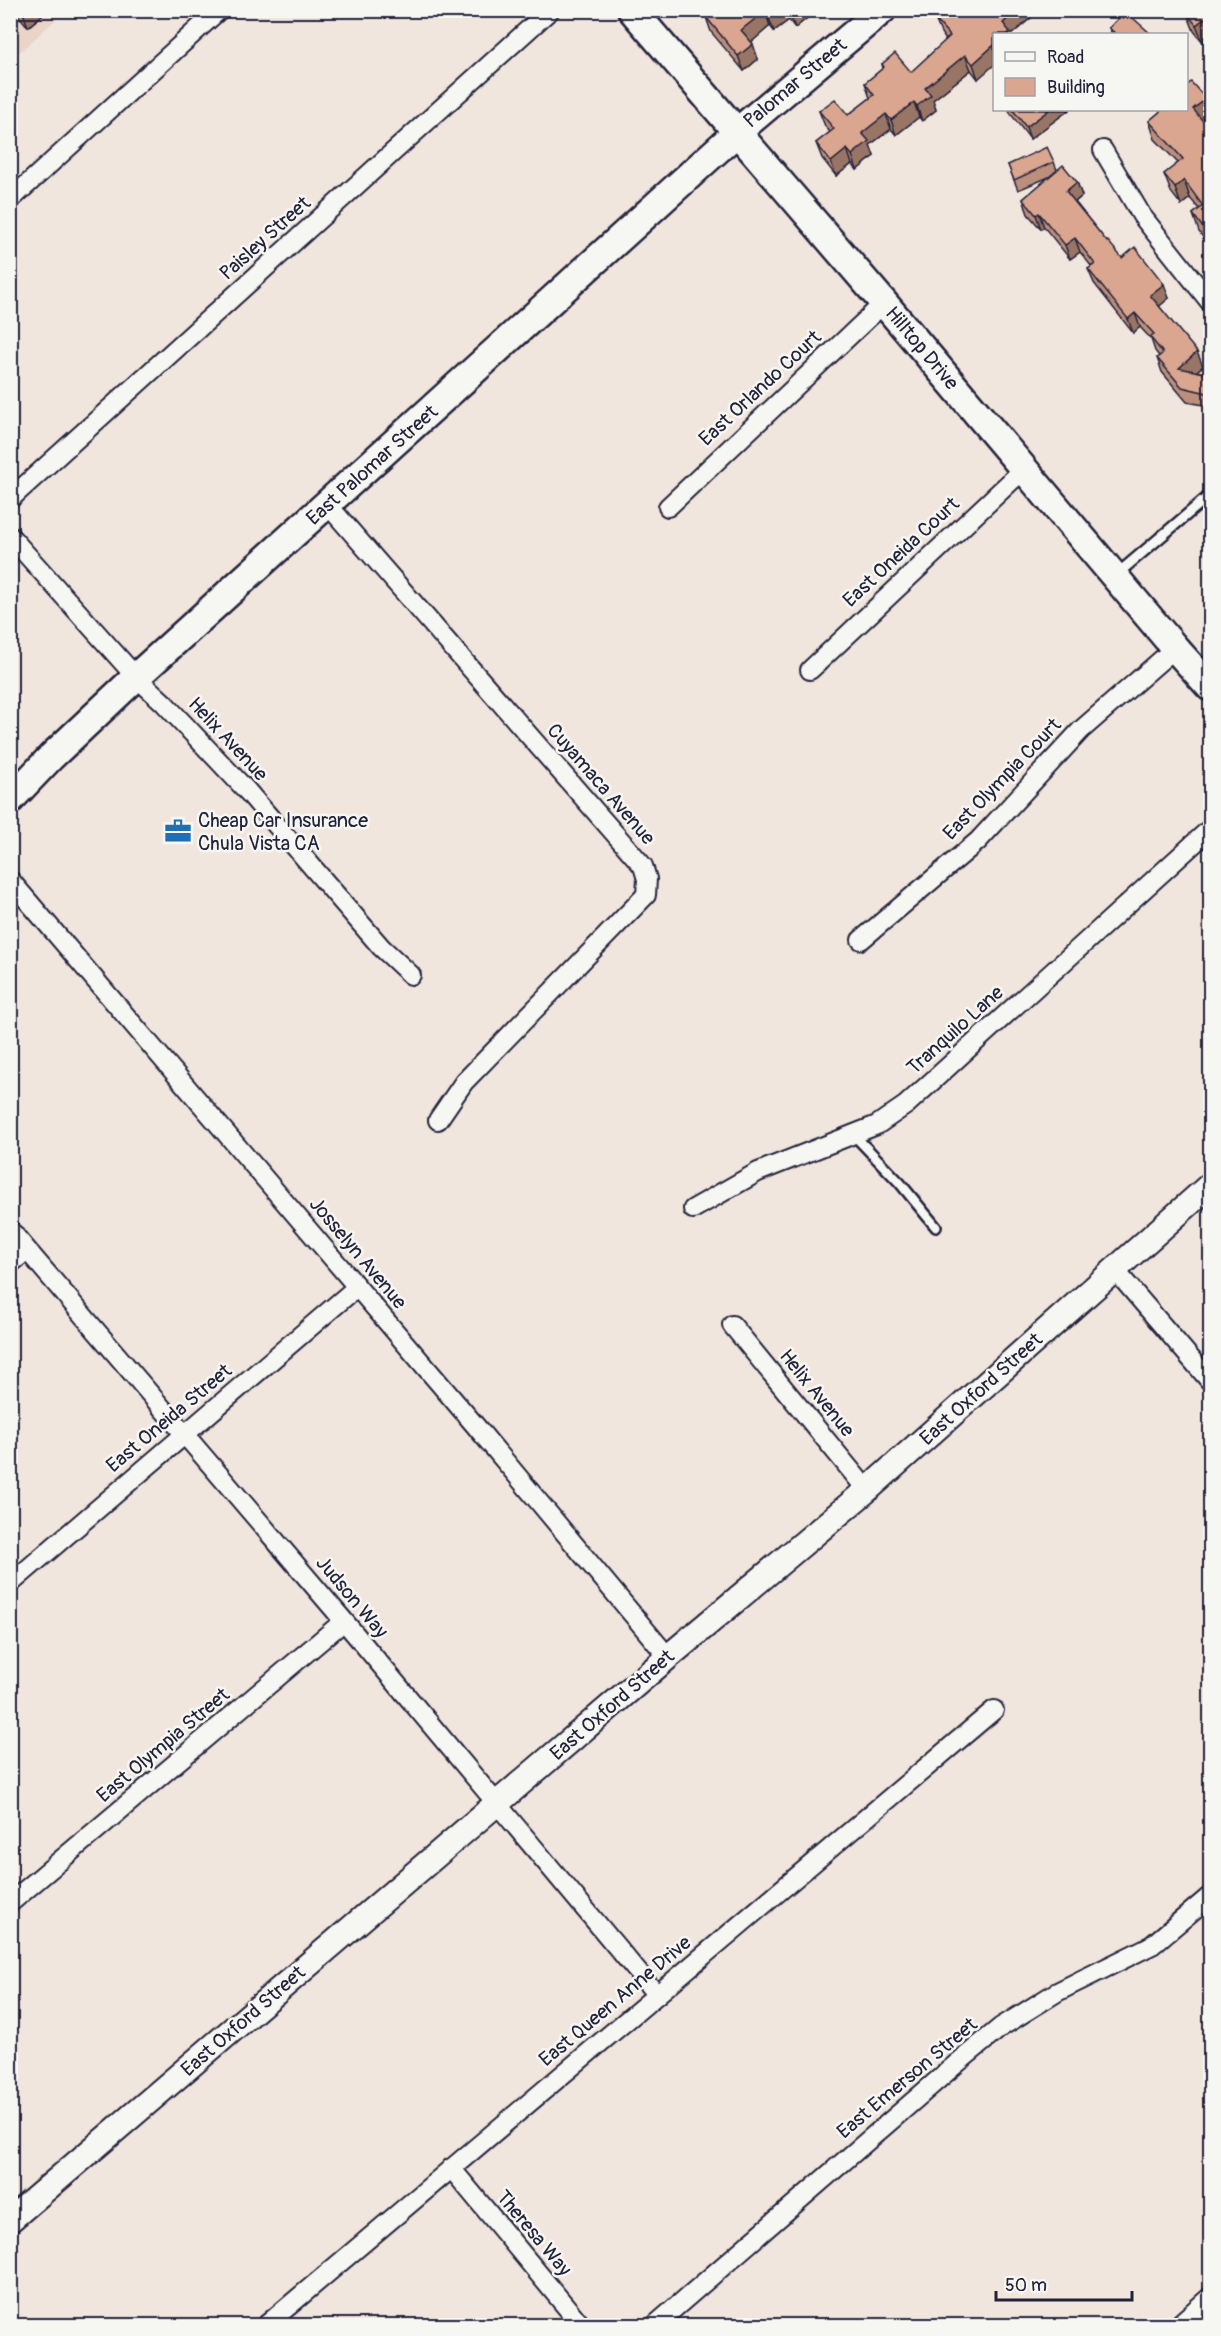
<svg xmlns="http://www.w3.org/2000/svg" width="1221" height="2336" viewBox="0 0 1221 2336" font-family="Pangolin,sans-serif">
<rect width="100%" height="100%" fill="#f1e6de"/>
<filter id="ink" filterUnits="userSpaceOnUse"><feTurbulence type="fractalNoise" baseFrequency=".0167" numOctaves="2"/><feDisplacementMap in="SourceGraphic" scale="12" xChannelSelector="R" yChannelSelector="G"/><feConvolveMatrix kernelMatrix="1 2 1 2 8 2 1 2 1" color-interpolation-filters="sRGB"/></filter>
<g filter="url(#ink)">
<path fill="#ead3c7" d="M11,11h54l-54,49z"/>
<g fill="none" stroke-linecap="round" stroke-linejoin="round">
<defs>
<path id="service" d="M1116,575l94,-80
M854,1135l46,48 36,44"/>
<path id="minor" d="M1103,150l39,66 68,86
M10,200l209,-190
M10,499l540,-489
M328,505l315,361 4,13 -1,16 -182,187 -26,38
M668,507l216,-204
M10,536l126,141 28,26 84,89 133,155 30,28
M810,670l215,-202
M10,880l464,544 194,233
M861,940l117,-99 103,-111 94,-82
M693,1209l65,-37 119,-47 29,-20 304,-276
M10,1230l334,391 313,374
M10,1264l17,-14
M1115,1270l95,111
M732,1325l135,165
M10,1584l347,-297
M10,1903l334,-282
M451,2168l131,158
M265,2326l729,-616
M654,2326l301,-261 46,-38 56,-35 95,-47 58,-49
M1177,2326l33,-29"/>
<path id="tertiary" d="M10,2220l658,-563 199,-167 343,-305"/>
<path id="secondary" d="M632,10l252,293 291,345 35,39
M10,800l41,-43 85,-80 600,-544 146,-123"/>
</defs>
<use href="#service" stroke="#22223b" stroke-width="14"/>
<use href="#minor" stroke="#22223b" stroke-width="22"/>
<use href="#tertiary" stroke="#22223b" stroke-width="28"/>
<use href="#secondary" stroke="#22223b" stroke-width="32"/>
<use href="#service" stroke="#f6f6f2" stroke-width="9"/>
<use href="#minor" stroke="#f6f6f2" stroke-width="18"/>
<use href="#tertiary" stroke="#f6f6f2" stroke-width="24"/>
<use href="#secondary" stroke="#f6f6f2" stroke-width="27"/>
</g>
<path fill="#bc8f7c" stroke="#22223b" stroke-width="1.5" d="M14,10h34l-20,17z
M709,10h108l-22,18 -6,-8 -15,11 -4,-5 -19,16 7,17 -14,12 -33,-39 -5,-15 5,-4z
M945,10h95l-28,24h-18l-16,45 -7,-9 -38,30 3,10 -14,11 -3,-4 -23,18 -5,-6 -21,16 4,11 -17,14 -5,-6 -16,12 -14,-18 -6,-15 14,-11 -5,-6 -6,-15 29,4 22,-17 -5,-15 18,-15 -1,-4 29,8 35,-32 -5,-7 -6,-14z
M1210,10l-7,32 -9,-11 -7,-18z
M1109,28l42,6h-39z
M1009,110h60l-39,29 -20,-26z
M1162,110h24l18,13 6,7v116l-11,-14 -6,-18 6,-5 -9,-11 -9,7 -10,-13 -7,-18 14,-11 -23,-24 -6,-18z
M1054,162l3,8 20,12 5,14 -7,6 32,40 15,16 47,40 -10,8 44,60 -7,5 14,3v32l-23,-4 -25,-30 -5,-14 2,-2 -4,-5 -4,-12 -11,-12 -7,6 -39,-50 -6,-14 4,-2 -12,-15 -10,7 -26,-32 -3,2 -13,-15 -5,-15 26,-22 -31,13 -10,-25z"/>
<path fill="#997465" stroke="#22223b" stroke-width="1.5" d="M22,10h26l-20,17z
M775,10h10l4,10 -15,11 -6,-15z
M791,10h26l-22,18 -6,-16z
M1017,10h23l-28,24h-5l-4,-11z
M765,11l5,15 -23,20 -6,-16z
M1210,14v23l-7,5 -7,-17z
M753,44l5,15 -14,12 -6,-15z
M994,45v20l-16,14 -5,-15z
M965,55l6,15 -38,30 3,10 -14,11 -5,-15 8,-18z
M1206,99l4,13v6l-10,9 -7,-18z
M914,102l5,15 -23,18 -5,-15z
M1049,110h20l-39,29 -4,-12z
M886,114l5,15 -21,16 4,11 -17,14 -5,-15 10,-22z
M847,149l5,15 -16,12 -5,-14z
M1184,180l6,18 -9,7 -6,-17z
M1077,182l5,14 -11,9 -5,-14z
M1039,213l5,14 -3,2 -5,-14z
M1210,223v23l-7,-18z
M1075,238l5,14 -10,7 -5,-14z
M1164,284l5,14 -14,12 -5,-15z
M1135,313l5,14 -7,6 -5,-14z
M1197,352l6,14 -19,16 -5,-14z"/>
<path fill="#dba690" stroke="#22223b" stroke-width="1.5" d="M714,10h61l-7,6 -3,-5 -24,19 12,14 -15,12 -32,-39z
M945,10h72l-14,13 7,9 -3,2h-13v11l-21,19 -8,-9 -40,33 6,7 -14,11 -3,-4 -23,18 -5,-6 -24,19 7,8 -17,14 -5,-6 -16,13 -15,-19 18,-14 -15,-18 16,-12 13,16 26,-20 -9,-12 19,-16 -2,-3 13,-11 16,19 39,-36 -15,-17z
M1191,10h19v4l-14,11 -9,-12z
M1125,11l26,23h-35l-7,-6z
M1191,82l15,17 -13,10 17,21v93l-7,5 -10,-14 10,-8 -19,-26 -9,8 -11,-14 19,-15 -34,-38 13,-11h24v-24z
M1013,110h36l-23,17z
M1047,147l7,15 -40,18 -6,-15z
M1063,165l14,17 -11,9 41,51 1,-1 14,17 13,-11 29,37 -14,11 47,57 -18,16 31,6v27l-3,-8 -25,-6 -25,-29 6,-5 -13,-16 4,-3 -19,-21 -7,6 -40,-50 7,-5 -20,-26 -10,7 -26,-32 -3,2 -13,-16z"/>
</g>
<defs>
<symbol id="office-bare" viewBox="-9 -9 18 18"><path d="M-6-3h4V-5.5h4V-3h4V5H-6ZM-1-4.5V-3h2v-1.5ZM-6 0V1H6V0Z" fill="#1f6fb2" stroke="#f6f6f2" stroke-width="2.5" paint-order="stroke"/></symbol>
</defs>
<g fill-rule="evenodd">
<use href="#office-bare" x="159" y="812" width="38" height="38"/>
</g>
<g text-anchor="middle" dominant-baseline="central" stroke-width="5" stroke-linejoin="round" paint-order="stroke">
<g font-size="20" fill="#22223b" stroke="#f6f6f2">
<text transform="translate(795 83) rotate(-40)">Palomar Street</text>
<text transform="translate(265 238) rotate(-42)">Paisley Street</text>
<text transform="translate(922 348) rotate(50)">Hilltop Drive</text>
<text transform="translate(760 388) rotate(-43)">East Orlando Court</text>
<text transform="translate(372 465) rotate(-42)">East Palomar Street</text>
<text transform="translate(901 552) rotate(-43)">East Oneida Court</text>
<text transform="translate(228 739) rotate(47)">Helix Avenue</text>
<text transform="translate(1002 779) rotate(-46)">East Olympia Court</text>
<text transform="translate(601 784) rotate(49)">Cuyamaca Avenue</text>
<text transform="translate(955 1030) rotate(-42)">Tranquilo Lane</text>
<text transform="translate(358 1253) rotate(50)">Josselyn Avenue</text>
<text transform="translate(981 1389) rotate(-42)">East Oxford Street</text>
<text transform="translate(817 1393) rotate(51)">Helix Avenue</text>
<text transform="translate(169 1418) rotate(-40)">East Oneida Street</text>
<text transform="translate(352 1597) rotate(50)">Judson Way</text>
<text transform="translate(612 1705) rotate(-41)">East Oxford Street</text>
<text transform="translate(163 1745) rotate(-40)">East Olympia Street</text>
<text transform="translate(615 2001) rotate(-40)">East Queen Anne Drive</text>
<text transform="translate(243 2021) rotate(-41)">East Oxford Street</text>
<text transform="translate(907 2078) rotate(-40)">East Emerson Street</text>
<text transform="translate(534 2233) rotate(50)">Theresa Way</text>
</g>
<g font-size="20" fill="#22223b" stroke="#f6f6f2" text-anchor="start">
<text x="198" y="820">Cheap Car Insurance<tspan x="198" dy="23">Chula Vista CA</tspan></text>
</g>
</g>
<rect width="1221" height="2336" fill="none" stroke="#f6f6f2" stroke-width="36"/>
<rect x="18" y="18" width="1185" height="2300" fill="none" stroke="#22223b" stroke-width="2" filter="url(#ink)"/>
<rect x="993" y="33" width="195" height="78" fill="#f6f6f2" stroke="#a1a1a9" stroke-width="1.5"/>
<rect x="1005" y="52" width="30" height="9" fill="#f6f6f2" stroke="#a1a1a9" stroke-width="1.5"/>
<text x="1047" y="63" font-size="18" fill="#22223b">Road</text>
<rect x="1005" y="78" width="30" height="18" fill="#dba690" stroke="#a1a1a9" stroke-width="1.5"/>
<text x="1047" y="93" font-size="18" fill="#22223b">Building</text>
<path d="M996 2291v9h136v-9" fill="none" stroke="#22223b" stroke-width="3"/>
<text x="1005" y="2291" font-size="18" fill="#22223b" stroke="#f6f6f2" stroke-width="4.5" paint-order="stroke">50 m</text>
</svg>
